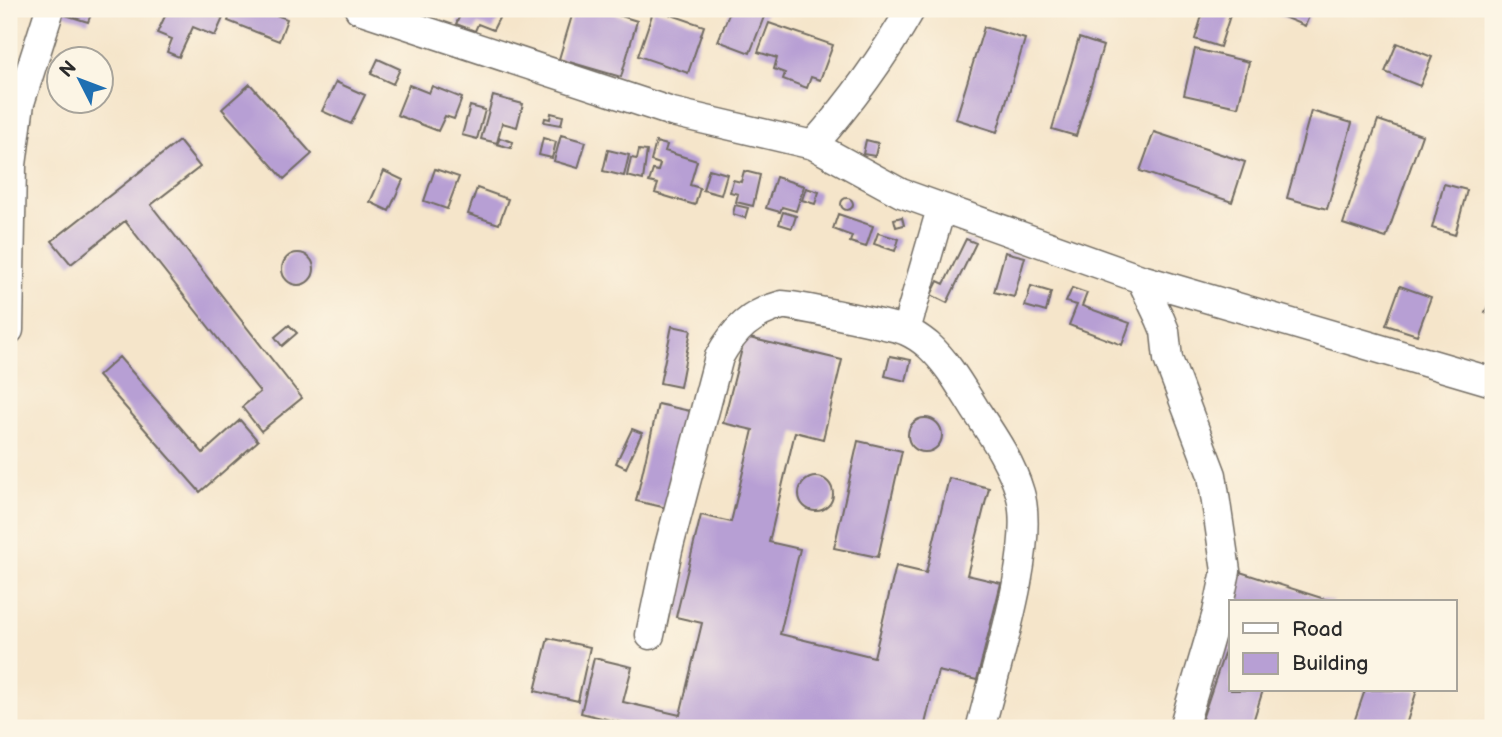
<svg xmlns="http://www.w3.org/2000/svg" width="1502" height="737" viewBox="0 0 1502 737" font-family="'Balsamiq Sans',sans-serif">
<rect width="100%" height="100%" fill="#fcf5e5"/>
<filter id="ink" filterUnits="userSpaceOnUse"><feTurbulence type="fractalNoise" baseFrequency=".0143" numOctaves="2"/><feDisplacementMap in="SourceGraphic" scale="14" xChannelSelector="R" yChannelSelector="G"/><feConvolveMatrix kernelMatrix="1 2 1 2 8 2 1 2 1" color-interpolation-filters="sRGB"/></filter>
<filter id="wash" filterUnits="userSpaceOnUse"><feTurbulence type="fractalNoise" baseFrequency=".00686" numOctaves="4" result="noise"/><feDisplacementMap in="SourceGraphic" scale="28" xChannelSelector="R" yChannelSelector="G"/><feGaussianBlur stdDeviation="1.57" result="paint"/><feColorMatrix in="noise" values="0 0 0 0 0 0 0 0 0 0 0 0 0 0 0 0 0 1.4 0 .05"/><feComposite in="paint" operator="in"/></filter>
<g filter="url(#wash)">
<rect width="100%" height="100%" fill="#f5e5ca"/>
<g id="blocks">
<path fill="#b79fd4" d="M60,9h33l-5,13 -29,-9z
M160,9h42l21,9 -8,18 -22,-9 -14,30 -12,-5 5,-13 -15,-6 10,-21z
M232,9h28l27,10 -8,22 -51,-20z
M463,9h6l11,5 2,-5h5l14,5 -8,16 -15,-6 -3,7 -19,-7z
M574,9h32l-1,2 32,10 -16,56 -62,-18z
M654,9l50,17 -16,47 -50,-17z
M731,9h36l-17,44 -32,-12z
M1204,9h28l-12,38 -25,-8z
M1264,9h48l-7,17z
M769,23l64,22 -13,35 -9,-3 -4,11 -24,-9 2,-6 -11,-4 3,-11 -19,-6z
M984,27l41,12 -28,93 -41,-13z
M1079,38l24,8 -27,90 -24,-7z
M1397,43l35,14 -12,29 -35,-14z
M1195,49l54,13 -11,45 -54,-12z
M378,59l22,10 -7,15 -22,-10z
M336,82l29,13 -14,29 -29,-13z
M250,84l62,70 -28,25 -62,-70z
M409,85l20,8 3,-7 30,12 -8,21 -9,-3 -7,15 -41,-16z
M493,96l30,8 -6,23 -15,-4 -5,20 -16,-4z
M470,106l15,4 -8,29 -15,-4z
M1311,111l41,12 -25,86 -40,-11z
M551,113l12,3 -2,9 -17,-3 1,-4 5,1z
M1378,120l44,15 -36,103 -43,-14z
M1154,132l91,30 -13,40 -92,-31z
M561,135l25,7 -8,26 -24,-7z
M500,138l13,4 -2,6 -14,-4z
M543,138l13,4 -4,16 -13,-3z
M866,140l12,3 -3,13 -12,-2z
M179,141l21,26 -49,38 151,193 -41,33 -19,-24 18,-15 -135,-171 -54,43 -19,-23z
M656,142l11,3 -2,6 32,10 -7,24 10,3 -5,17 -40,-12 3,-9 -9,-2 4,-12 5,1 2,-7 -9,-3z
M608,150l21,5 -5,21 -21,-5z
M639,150l8,1 -4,29 -16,-4 4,-18 6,1z
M435,169l24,8 -12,32 -23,-8z
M709,169l18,5 -6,21 -18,-5z
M384,171l19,9 -14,31 -19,-9z
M744,171l16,4 -7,31 -17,-4 2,-8 -8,-2 3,-12 8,2z
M776,177l28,9 -8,25 -14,-4 -2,5 -14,-4z
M1444,184l23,6 -12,45 -23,-7z
M477,188l31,11 -9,25 -31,-10z
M806,188l13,4 -4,12 -13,-4z
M841 204a6 6 0 1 1 12 0a6 6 0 1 1-12 0Z
M735,205l13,3 -3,10 -12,-4z
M783,212l13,4 -4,12 -13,-4z
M838,214l35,12 -7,21 -16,-5 2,-6 -19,-7z
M902,217l2,8 -8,2 -2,-8z
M878,233l21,6 -4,12 -21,-7z
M966,239l10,4 -29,60 -16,-8 7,-14 6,3z
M1005,252l20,5 -11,40 -20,-5z
M282 269a16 16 0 1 1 32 0a16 16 0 1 1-32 0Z
M1031,286l20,6 -5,20 -21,-6z
M1400,286l31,11 -14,38 -31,-10z
M1072,288l15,5 -5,13 48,17 -8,22 -53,-20 8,-20 -11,-3z
M1493,295v21l-8,-4z
M289,325l8,8 -15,13 -7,-9z
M672,326l19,4 -11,57 -20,-4z
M745,337l97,23 -19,79 -28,-7 -26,110 31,7 -20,85 94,23 22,-91 30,7 23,-95 40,10 -22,87 34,8 -24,97 -39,-9 -14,57h-281l-62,-15 13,-55 38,9 -9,35 57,13 22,-92 -26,-6 25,-102 30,7 22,-92 -30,-7z
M890,356l21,4 -5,21 -21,-5z
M119,357l84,96 37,-33 18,21 -58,51 -102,-116z
M658,404l32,7 -23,97 -31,-7z
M908 435a17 17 0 1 1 34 0a17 17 0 1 1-34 0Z
M632,429l10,4 -16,35 -10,-5z
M858,441l44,10 -24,106 -44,-9z
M799 494a17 17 0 1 1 34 0a17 17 0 1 1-34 0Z
M1240,572l94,30h-103z
M1231,633v57h32l-12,38h-52z
M548,638l42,9 -12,54 -43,-10z
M1365,690h52l-12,38h-53z"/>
</g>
</g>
<g filter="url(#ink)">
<use href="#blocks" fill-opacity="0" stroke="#726c63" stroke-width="2"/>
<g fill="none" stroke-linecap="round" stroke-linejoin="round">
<defs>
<path id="minor" d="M359,9l313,103 141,33 88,48 240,86 352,103
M813,145c38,-43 70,-87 98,-136
M1141,279l19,40 5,12 3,28 44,116 14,96 -9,42 -34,115
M9,330l3,-165 8,-62 30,-94
M906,330l35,-121
M650,635l18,-85 51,-193c15,-27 32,-44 63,-52 7,-1 114,21 124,26 7,3 16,9 22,14 20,18 33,42 47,64 18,27 36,53 45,84 16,53 -25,176 -39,233"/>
</defs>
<use href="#minor" stroke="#726c63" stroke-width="31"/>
<use href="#minor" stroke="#fff" stroke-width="28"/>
</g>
</g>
<rect width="1502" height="737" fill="none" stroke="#fcf5e5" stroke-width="35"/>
<rect x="1229" y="600" width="228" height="91" fill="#fcf5e5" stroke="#a8a49b" stroke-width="2"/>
<rect x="1243" y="623" width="35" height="10" fill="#ffffff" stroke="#a8a49b" stroke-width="2"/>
<text x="1292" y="636" font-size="21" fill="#2b2b2b">Road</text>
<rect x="1243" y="653" width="35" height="21" fill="#b79fd4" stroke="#a8a49b" stroke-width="2"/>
<text x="1292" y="670" font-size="21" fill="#2b2b2b">Building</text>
<g transform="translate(80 80) rotate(312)"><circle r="33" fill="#fcf5e5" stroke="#a8a49b" stroke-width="2"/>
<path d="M0-5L12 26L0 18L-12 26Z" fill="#1f6fb2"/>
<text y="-10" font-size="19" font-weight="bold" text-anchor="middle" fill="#2b2b2b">N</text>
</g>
</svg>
